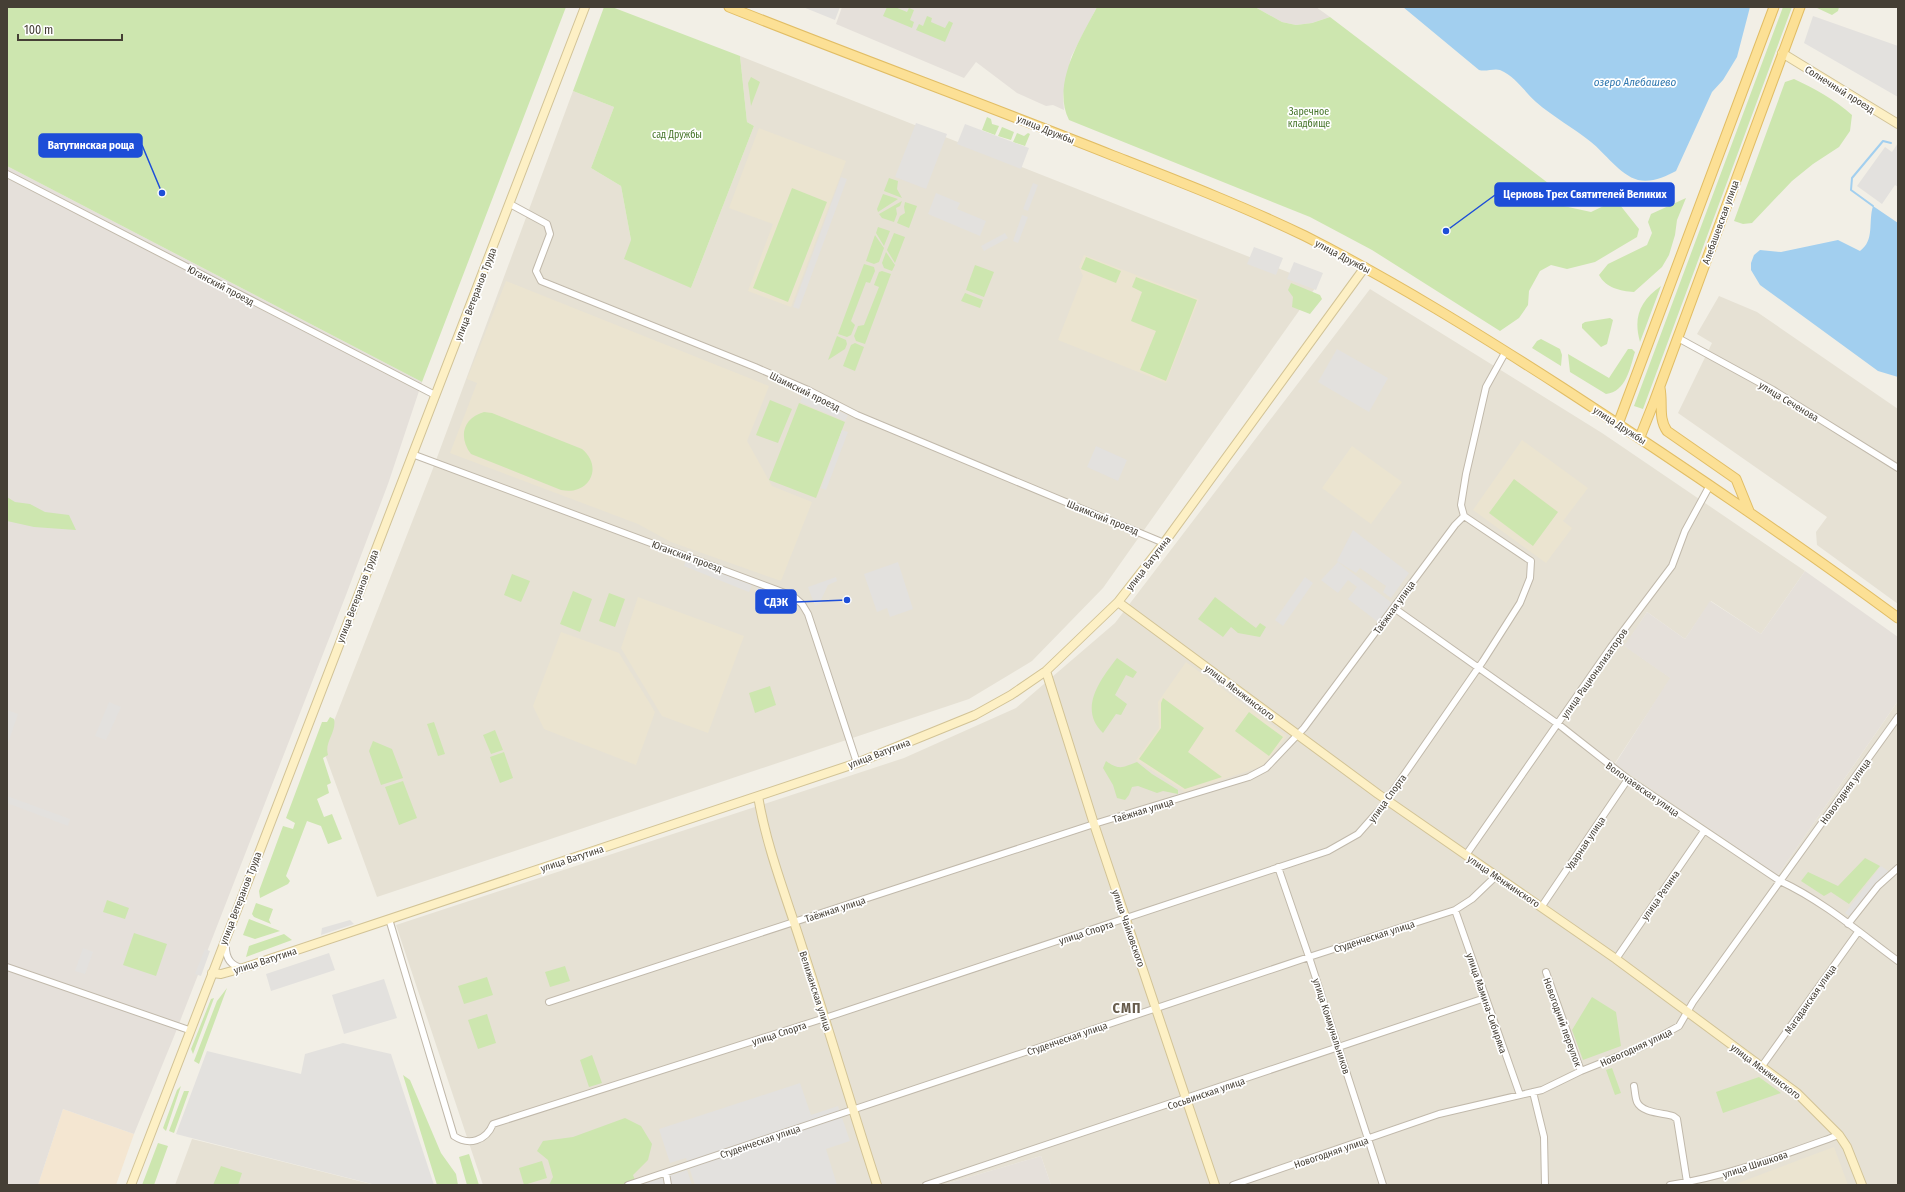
<svg xmlns="http://www.w3.org/2000/svg" width="1905" height="1192" font-family="'Fira Sans Condensed',sans-serif">
<style>
.residential{fill:#e6e1d4}
.commercial{fill:#f4e6d1}
.industrial{fill:#e5e0da}
.education{fill:#ebe4d0}
.green{fill:#cde6af}
.parking{fill:#e3e1de}
.water{fill:#a2cfef}
.lines{fill:none;stroke-linecap:round;stroke-linejoin:round}
.stream{stroke:#a2cfef;stroke-width:2}
.street-casing{stroke:#c1b9ab;stroke-width:8}
.secondary-casing{stroke:#d2c396;stroke-width:10}
.primary-casing{stroke:#e1bd65;stroke-width:11}
.street{stroke:#fff;stroke-width:6}
.secondary{stroke:#fdf0c5;stroke-width:8}
.primary{stroke:#fce095;stroke-width:9}
.labels{text-anchor:middle;stroke-width:3.5;stroke-linejoin:round;paint-order:stroke}
.street-label{font-size:10px;fill:#453f35;stroke:#fff}
.park-label{font-size:10px;fill:#46752a;stroke:#fff}
.water-label{font-size:11px;font-style:italic;fill:#3078af;stroke:#fff}
.district-label{font-size:14px;font-weight:bold;letter-spacing:1px;fill:#685d4d;stroke:#fff}
.leader{fill:none;stroke:#1d4ed8;stroke-width:1.5}
.callout-dot{fill:#1d4ed8;stroke:#fff;stroke-width:1.5}
.callout{fill:#1d4ed8;stroke:#1d4ed8;stroke-width:1.5}
.callout-label{font-size:11px;text-anchor:middle;font-weight:bold;fill:#fff}
</style>
<rect width="100%" height="100%" fill="#f2efe6"/>
<path class="residential" d="M 740,56 L 1318,284 L 1103,588 L 1032,661 L 969,699 L 377,897 L 323,749 L 432,471 L 573,91 L 614,107 L 591,168 L 621,186 L 631,240 L 691,288 L 754,126 L 747,122 Z
M 1370,289 L 1602,433 L 1805,571 L 1761,634 L 1711,601 L 1685,639 L 1647,612 L 1625,646 L 1671,678 L 1615,763 L 1778,875 L 1898,701 L 1898,1185 L 1051,1185 L 1041,1156 L 942,1185 L 483,1185 L 396,925 L 904,758 L 1016,708 L 1115,623 Z
M 1719,296 L 1757,312 L 1898,409 L 1898,604 L 1817,545 L 1816,532 L 1827,517 L 1678,413 L 1712,343 L 1697,334 Z
M 192,1139 L 375,1185 L 175,1185 Z"/>
<path class="commercial" d="M 63,1109 L 134,1134 L 116,1185 L 38,1185 Z"/>
<path class="industrial" d="M 842,7 L 1097,7 L 1071,57 L 1063,96 L 1064,110 L 1053,105 L 1046,106 L 1017,93 L 976,62 L 964,78 L 836,24 Z
M 1255,7 L 1316,7 L 1330,17 L 1312,23 L 1296,25 L 1282,22 Z
M 7,166 L 422,382 L 388,484 L 346,595 L 175,1034 L 134,1134 L 63,1109 L 38,1185 L 7,1185 Z
M 1805,571 L 1898,637 L 1898,701 L 1778,875 L 1615,764 L 1670,678 L 1624,646 L 1647,612 L 1685,639 L 1710,601 L 1761,634 Z
M 1041,1156 L 1051,1185 L 942,1185 Z"/>
<path class="education" d="M 759,128 L 846,161 L 791,307 L 748,291 L 773,224 L 729,208 Z
M 1084,255 L 1199,299 L 1166,383 L 1058,340 L 1083,276 L 1079,267 Z
M 506,281 L 769,386 L 747,441 L 772,486 L 812,502 L 781,581 L 671,542 L 638,524 L 450,453 L 477,383 L 467,379 Z
M 1522,440 L 1588,488 L 1563,521 L 1572,528 L 1546,563 L 1473,510 Z
M 1352,446 L 1402,482 L 1371,524 L 1322,488 Z
M 638,597 L 744,636 L 708,733 L 662,716 L 621,648 Z
M 561,632 L 619,653 L 655,712 L 636,765 L 544,729 L 533,706 Z
M 1186,662 L 1287,736 L 1263,766 L 1185,792 L 1136,760 L 1159,728 L 1158,702 Z
M 1834,1147 L 1848,1185 L 1733,1185 L 1815,1154 Z"/>
<path class="green" d="M 7,7 L 566,7 L 422,382 L 7,166 Z
M 604,7 L 612,7 L 740,56 L 747,122 L 754,126 L 691,288 L 624,259 L 631,240 L 621,186 L 591,168 L 614,107 L 573,91 Z
M 887,7 L 895,7 L 907,12 L 909,8 L 914,10 L 910,20 L 914,22 L 912,28 L 883,16 Z
M 1097,7 L 1255,7 L 1282,22 L 1296,25 L 1312,23 L 1330,17 L 1548,183 L 1559,205 L 1591,212 L 1616,200 L 1639,229 L 1637,237 L 1595,262 L 1567,269 L 1551,265 L 1540,271 L 1529,291 L 1528,305 L 1519,318 L 1500,331 L 1372,250 L 1310,217 L 1069,120 C 1051,84 1081,38 1097,7 Z
M 1783,7 L 1792,7 L 1643,409 L 1634,406 Z
M 1815,7 L 1839,7 L 1838,11 L 1832,15 Z
M 927,16 L 932,18 L 931,22 L 945,28 L 949,21 L 953,23 L 945,42 L 916,30 L 919,24 L 923,26 Z
M 751,77 L 760,82 L 751,106 L 748,83 Z
M 1794,79 C 1815,89 1834,99 1852,115 L 1850,131 L 1839,147 L 1813,164 L 1792,181 L 1752,223 L 1743,224 L 1734,221 L 1785,82 Z
M 987,117 L 991,119 L 992,124 L 999,126 L 995,135 L 982,130 Z
M 1002,127 L 1014,132 L 1011,140 L 998,136 Z
M 1017,133 L 1024,136 L 1028,133 L 1030,134 L 1025,146 L 1013,142 Z
M 889,178 L 898,181 L 897,189 L 902,198 L 884,191 Z
M 792,188 L 827,202 L 788,302 L 753,288 Z
M 883,194 L 898,199 L 878,212 L 877,209 Z
M 1686,198 L 1677,220 L 1675,235 L 1669,255 L 1662,267 L 1634,292 C 1620,291 1606,288 1599,275 L 1608,264 L 1647,245 L 1652,233 L 1648,222 L 1651,214 Z
M 902,201 L 900,206 L 896,208 L 897,214 L 894,222 L 882,218 L 879,214 Z
M 905,202 L 917,206 L 909,228 L 897,223 L 900,216 L 905,213 L 904,207 Z
M 878,227 L 890,231 L 884,246 L 876,233 Z
M 894,233 L 905,237 L 895,263 L 887,250 Z
M 875,235 L 884,248 L 879,262 L 874,264 L 866,261 Z
M 886,252 L 895,265 L 892,271 L 884,268 L 882,263 Z
M 1086,257 L 1121,271 L 1116,283 L 1081,269 Z
M 864,264 L 874,267 L 875,271 L 870,283 L 866,282 L 851,321 L 855,325 L 851,335 L 847,337 L 838,334 Z
M 975,265 L 994,272 L 984,297 L 966,290 Z
M 882,271 L 891,274 L 865,344 L 856,341 L 854,336 L 858,326 L 864,325 L 879,287 L 874,285 L 879,272 Z
M 1136,277 L 1197,300 L 1166,381 L 1140,370 L 1156,331 L 1131,321 L 1142,292 L 1132,287 Z
M 1291,283 L 1320,295 L 1322,299 L 1310,314 L 1292,307 L 1293,297 L 1288,290 Z
M 1661,286 L 1640,342 C 1633,317 1640,301 1661,286 Z
M 965,293 L 983,300 L 980,308 L 961,301 Z
M 1610,318 L 1613,320 L 1607,344 L 1601,347 L 1582,328 L 1582,324 L 1585,322 Z
M 837,336 L 846,340 L 847,344 L 845,349 L 828,360 Z
M 1541,339 L 1560,349 L 1562,355 L 1561,366 L 1532,348 L 1537,341 Z
M 855,343 L 864,347 L 855,371 L 843,366 L 851,345 Z
M 1628,349 L 1632,349 L 1635,352 C 1630,368 1626,392 1606,394 L 1570,372 L 1568,354 L 1609,378 Z
M 770,400 L 792,409 L 778,443 L 756,435 Z
M 799,403 L 845,422 L 816,498 L 769,480 Z
M 484,412 L 492,413 L 582,449 C 604,467 589,496 561,490 L 471,454 C 458,437 463,418 484,412 Z
M 1514,479 L 1558,512 L 1533,546 L 1489,513 Z
M 7,497 L 15,502 L 30,504 L 45,512 L 69,515 L 76,530 L 34,527 L 7,521 Z
M 512,574 L 530,581 L 521,602 L 504,595 Z
M 573,591 L 592,599 L 580,632 L 560,624 Z
M 609,593 L 625,599 L 615,627 L 599,621 Z
M 1215,597 L 1256,628 L 1260,623 L 1266,627 L 1260,637 L 1238,633 L 1231,627 L 1223,637 L 1198,619 Z
M 1117,658 L 1137,672 L 1133,678 L 1126,675 L 1115,695 L 1127,704 L 1121,715 L 1116,714 L 1103,733 C 1078,709 1100,680 1117,658 Z
M 770,686 L 776,705 L 755,713 L 749,693 Z
M 1163,698 L 1204,728 L 1188,752 L 1222,777 L 1185,789 L 1139,759 L 1161,728 L 1161,703 Z
M 1249,712 L 1283,737 L 1269,756 L 1235,731 Z
M 330,717 L 334,719 C 337,732 324,742 328,755 L 323,758 L 331,783 L 327,785 L 329,793 L 317,799 L 324,817 L 332,814 L 342,839 L 328,844 L 321,826 L 307,821 L 286,876 L 290,881 L 288,884 L 260,898 L 259,891 L 283,826 L 293,829 L 295,823 L 286,818 L 322,722 L 327,722 Z
M 434,722 L 445,754 L 438,756 L 427,724 Z
M 495,730 L 503,750 L 491,754 L 483,735 Z
M 373,741 L 392,749 L 403,778 L 381,785 L 369,751 Z
M 504,752 L 513,778 L 500,783 L 490,757 Z
M 1106,761 C 1120,771 1123,767 1137,762 L 1152,774 L 1178,790 L 1178,794 L 1163,791 L 1157,793 L 1138,786 L 1132,787 L 1129,795 L 1125,800 L 1117,798 L 1113,785 L 1103,768 Z
M 403,781 L 417,818 L 399,825 L 385,787 Z
M 1865,858 L 1880,866 L 1849,904 L 1831,892 L 1824,896 L 1801,881 L 1808,872 L 1838,886 Z
M 107,900 L 129,908 L 125,919 L 103,912 Z
M 256,903 L 273,909 L 269,920 L 271,924 L 254,917 L 252,914 Z
M 249,919 L 280,931 L 255,939 L 243,935 Z
M 134,933 L 167,944 L 156,976 L 123,965 Z
M 284,934 L 292,940 L 246,957 L 249,946 Z
M 565,966 L 570,981 L 550,987 L 545,972 Z
M 487,977 L 493,995 L 464,1004 L 458,986 Z
M 227,988 L 199,1064 L 194,1061 L 217,1001 Z
M 1592,997 L 1616,1012 L 1621,1046 L 1583,1060 L 1572,1030 Z
M 214,998 L 193,1054 L 191,1049 L 211,999 Z
M 487,1014 L 496,1043 L 478,1049 L 468,1020 Z
M 592,1055 L 602,1083 L 589,1087 L 580,1060 Z
M 1612,1068 L 1621,1093 L 1615,1095 L 1606,1070 Z
M 403,1075 L 410,1080 L 441,1153 L 456,1174 L 458,1185 L 437,1185 Z
M 1759,1077 L 1781,1093 L 1723,1113 L 1716,1092 Z
M 181,1086 L 166,1131 L 163,1128 L 177,1090 Z
M 184,1091 L 189,1091 L 174,1133 L 169,1131 Z
M 625,1118 L 641,1126 L 652,1144 L 648,1160 L 633,1175 L 637,1185 L 549,1185 L 553,1177 L 548,1160 L 537,1151 L 543,1141 L 573,1137 Z
M 158,1143 L 168,1146 L 154,1185 L 142,1185 Z
M 469,1154 L 479,1185 L 467,1185 L 459,1157 Z
M 542,1161 L 547,1178 L 524,1185 L 519,1168 Z
M 221,1166 L 242,1173 L 238,1185 L 213,1185 Z"/>
<path class="parking" d="M 803,7 L 840,7 L 835,20 Z
M 1813,16 L 1898,46 L 1898,97 L 1804,43 Z
M 916,123 L 947,134 L 926,189 L 895,177 Z
M 965,124 L 1029,148 L 1021,169 L 957,144 Z
M 1898,143 L 1898,187 L 1895,185 L 1882,204 L 1857,186 L 1885,147 L 1892,152 Z
M 841,177 L 847,179 L 799,309 L 793,307 Z
M 1033,183 L 1038,185 L 1028,211 L 1023,209 Z
M 936,193 L 960,203 L 957,209 L 986,221 L 980,236 L 928,214 Z
M 1022,215 L 1028,217 L 1018,243 L 1013,241 Z
M 1005,233 L 1008,238 L 984,251 L 981,246 Z
M 1254,247 L 1283,258 L 1276,275 L 1247,264 Z
M 1294,262 L 1323,273 L 1316,290 L 1287,279 Z
M 1337,349 L 1388,378 L 1369,412 L 1318,382 Z
M 803,396 L 848,415 L 845,421 L 800,402 Z
M 842,430 L 848,432 L 826,490 L 821,488 Z
M 1096,446 L 1127,460 L 1118,481 L 1087,467 Z
M 1353,530 L 1409,573 L 1391,598 L 1383,592 L 1386,586 L 1360,568 L 1356,573 L 1337,561 Z
M 686,560 L 752,585 L 749,592 L 684,566 Z
M 898,562 L 913,609 L 890,617 L 887,608 L 877,612 L 864,574 Z
M 1338,562 L 1392,603 L 1378,622 L 1348,599 L 1357,587 L 1348,580 L 1338,593 L 1321,580 Z
M 836,577 L 837,581 L 828,585 L 821,600 L 822,603 L 815,606 L 808,587 Z
M 1305,577 L 1313,583 L 1283,626 L 1275,620 Z
M 757,587 L 776,594 L 773,600 L 755,594 Z
M 109,702 L 121,707 L 106,740 L 95,736 Z
M 7,710 L 18,714 L 7,746 Z
M 7,796 L 70,819 L 68,826 L 7,803 Z
M 1881,866 L 1891,873 L 1855,920 L 1845,913 Z
M 350,920 L 354,924 L 321,935 L 322,928 Z
M 83,948 L 93,952 L 85,974 L 75,971 Z
M 205,949 L 210,951 L 201,976 L 195,974 Z
M 329,953 L 335,970 L 271,991 L 266,974 Z
M 384,979 L 397,1018 L 344,1034 L 332,995 Z
M 343,1043 L 391,1054 L 434,1185 L 376,1185 L 176,1134 L 207,1051 L 301,1074 L 305,1054 Z
M 800,1083 L 811,1115 L 838,1106 L 850,1141 L 826,1149 L 837,1185 L 695,1185 L 686,1158 L 670,1163 L 659,1129 Z
M 687,1170 L 692,1185 L 643,1185 L 643,1184 Z"/>
<path class="water" d="M 1403,7 L 1750,7 L 1737,57 L 1723,80 L 1712,92 L 1676,171 C 1665,177 1651,183 1638,180 C 1620,175 1605,153 1591,142 C 1574,128 1553,117 1536,102 C 1524,91 1516,77 1500,70 C 1494,68 1486,72 1479,70 Z
M 1873,206 L 1898,223 L 1898,377 L 1878,371 L 1760,285 L 1751,270 L 1751,263 L 1754,255 L 1760,250 L 1781,252 L 1838,240 L 1860,251 C 1875,240 1868,222 1873,206 Z"/>
<g class="lines">
<path class="stream" d="M 1873,206 L 1851,190 L 1852,178 L 1883,141 L 1891,143"/>
<g class="street-casing">
<path id="street" d="M 7,174 L 435,395
M 510,204 L 547,224 L 550,234 L 536,271 L 541,281 L 755,367 L 808,390 L 857,415 L 1164,543
M 1678,338 L 1773,390 L 1898,468
M 412,454 L 793,596 L 802,604 L 808,614 L 857,763
M 1394,608 L 1558,724 L 1628,779 L 1780,881 C 1823,901 1860,933 1898,961
M 1466,855 L 1611,647 L 1672,566 L 1685,531 L 1710,485
M 1278,867 L 1309,957 L 1383,1185
M 1542,906 L 1628,779
M 1455,910 L 1520,1095
M 389,919 L 454,1136 C 469,1146 486,1141 493,1124 L 825,1018 L 1328,851 L 1358,834 L 1381,808 L 1483,661 L 1520,603 L 1530,578 L 1531,561 L 1464,516
M 1848,924 L 1878,886 L 1898,868
M 226,943 C 225,956 229,966 243,968
M 1616,959 L 1704,831
M 7,967 L 189,1030
M 1546,972 L 1581,1071
M 549,1002 L 1094,824 L 1249,777 L 1266,768 L 1304,728 L 1455,525 L 1464,516 L 1461,505 L 1466,474 L 1486,387 L 1506,351
M 1762,1066 L 1858,932
M 1634,1086 C 1635,1091 1635,1097 1637,1102 C 1642,1113 1663,1113 1673,1116 L 1677,1119 L 1687,1182
M 1533,1092 L 1544,1137 L 1545,1185
M 666,1173 L 668,1185
M 628,1185 L 1309,957 L 1455,910 L 1472,899 L 1496,876
M 926,1185 L 1485,998
M 1233,1185 L 1439,1114 L 1542,1090 L 1581,1071 L 1641,1047 L 1679,1026 L 1693,1002 L 1898,717
M 1670,1185 C 1728,1176 1783,1155 1839,1135"/>
</g>
<g class="secondary-casing">
<path id="secondary" d="M 1782,53 L 1898,124
M 1118,602 L 1378,794 L 1616,959 L 1797,1093 L 1839,1135 L 1847,1147 L 1862,1185
M 1046,671 L 1094,824 L 1215,1185
M 758,796 C 767,850 788,901 804,953 C 829,1030 852,1108 877,1185
M 212,973 L 221,974 L 243,968 L 857,763 L 975,715 L 1011,695 L 1046,671 L 1118,602 L 1164,543 L 1365,267
M 131,1185 L 585,7"/>
</g>
<g class="primary-casing">
<path id="primary" d="M 729,7 C 857,58 986,105 1114,156 C 1178,181 1243,206 1305,236 C 1394,281 1479,334 1563,388 C 1677,462 1789,538 1898,618
M 1660,388 C 1663,403 1658,418 1667,431 L 1736,479 L 1749,511
M 1618,424 L 1774,7
M 1640,437 L 1654,402 L 1800,7"/>
</g>
<use href="#street" class="street"/>
<use href="#secondary" class="secondary"/>
<use href="#primary" class="primary"/>
</g>
<g class="labels">
<g class="street-label">
<text transform="translate(1840 89) rotate(32)" y="4">Солнечный проезд</text>
<text transform="translate(1046 129) rotate(22)" y="4">улица Дружбы</text>
<text transform="translate(1720 222) rotate(-70)" y="4">Алебашевская улица</text>
<text transform="translate(1343 256) rotate(28)" y="4">улица Дружбы</text>
<text transform="translate(221 285) rotate(28)" y="4">Юганский проезд</text>
<text transform="translate(475 294) rotate(-69)" y="4">улица Ветеранов Труда</text>
<text transform="translate(805 391) rotate(26)" y="4">Шаимский проезд</text>
<text transform="translate(1789 401) rotate(31)" y="4">улица Сеченова</text>
<text transform="translate(1620 425) rotate(33)" y="4">улица Дружбы</text>
<text transform="translate(1103 517) rotate(22)" y="4">Шаимский проезд</text>
<text transform="translate(687 556) rotate(20)" y="4">Юганский проезд</text>
<text transform="translate(1148 563) rotate(-52)" y="4">улица Ватутина</text>
<text transform="translate(357 596) rotate(-69)" y="4">улица Ветеранов Труда</text>
<text transform="translate(1394 607) rotate(-54)" y="4">Таёжная улица</text>
<text transform="translate(1594 673) rotate(-55)" y="4">улица Рационализаторов</text>
<text transform="translate(1240 692) rotate(37)" y="4">улица Менжинского</text>
<text transform="translate(879 753) rotate(-21)" y="4">улица Ватутина</text>
<text transform="translate(1643 789) rotate(35)" y="4">Волочаевская улица</text>
<text transform="translate(1845 791) rotate(-54)" y="4">Новогодняя улица</text>
<text transform="translate(1387 798) rotate(-54)" y="4">улица Спорта</text>
<text transform="translate(1143 810) rotate(-17)" y="4">Таёжная улица</text>
<text transform="translate(1585 843) rotate(-56)" y="4">Ударная улица</text>
<text transform="translate(572 858) rotate(-18)" y="4">улица Ватутина</text>
<text transform="translate(1504 881) rotate(34)" y="4">улица Менжинского</text>
<text transform="translate(1660 895) rotate(-55)" y="4">улица Репина</text>
<text transform="translate(240 898) rotate(-69)" y="4">улица Ветеранов Труда</text>
<text transform="translate(835 909) rotate(-18)" y="4">Таёжная улица</text>
<text transform="translate(1129 928) rotate(71)" y="4">улица Чайковского</text>
<text transform="translate(1086 932) rotate(-18)" y="4">улица Спорта</text>
<text transform="translate(1374 936) rotate(-18)" y="4">Студенческая улица</text>
<text transform="translate(265 960) rotate(-18)" y="4">улица Ватутина</text>
<text transform="translate(816 991) rotate(72)" y="4">Велижанская улица</text>
<text transform="translate(1810 999) rotate(-55)" y="4">Магаданская улица</text>
<text transform="translate(1487 1003) rotate(71)" y="4">улица Мамина-Сибиряка</text>
<text transform="translate(1563 1022) rotate(70)" y="4">Новогодний переулок</text>
<text transform="translate(1332 1026) rotate(72)" y="4">улица Коммунальников</text>
<text transform="translate(779 1033) rotate(-18)" y="4">улица Спорта</text>
<text transform="translate(1067 1038) rotate(-19)" y="4">Студенческая улица</text>
<text transform="translate(1636 1047) rotate(-25)" y="4">Новогодняя улица</text>
<text transform="translate(1766 1071) rotate(37)" y="4">улица Менжинского</text>
<text transform="translate(1206 1093) rotate(-19)" y="4">Сосьвинская улица</text>
<text transform="translate(760 1141) rotate(-19)" y="4">Студенческая улица</text>
<text transform="translate(1331 1152) rotate(-19)" y="4">Новогодняя улица</text>
<text transform="translate(1755 1164) rotate(-18)" y="4">улица Шишкова</text>
</g>
<g class="park-label">
<text x="1309" y="115">Заречное<tspan x="1309" dy="12">кладбище</tspan></text>
<text x="677" y="138">сад Дружбы</text>
</g>
<g class="water-label">
<text x="1635" y="86">озеро Алебашево</text>
</g>
<g class="district-label">
<text x="1127" y="1013">СМП</text>
</g>
</g>
<path class="leader" d="M162 193L142 145M1446 231L1495 195M847 600L796 602"/>
<g class="callout-dot">
<circle cx="162" cy="193" r="4"/>
<circle cx="1446" cy="231" r="4"/>
<circle cx="847" cy="600" r="4"/>
</g>
<g class="callout">
<rect x="39" y="134" width="103" height="23" rx="4"/>
<rect x="1495" y="183" width="179" height="23" rx="4"/>
<rect x="756" y="590" width="40" height="23" rx="4"/>
</g>
<g class="callout-label">
<text x="91" y="149">Ватутинская роща</text>
<text x="1585" y="198">Церковь Трех Святителей Великих</text>
<text x="776" y="606">СДЭК</text>
</g>
<rect width="1905" height="1192" fill="none" stroke="#453f35" stroke-width="16"/>
<path d="M18 34v6h104v-6" fill="none" stroke="#453f35" stroke-width="2"/>
<text x="24" y="34" font-size="12" fill="#453f35" stroke="#ffffff" stroke-width="3" paint-order="stroke">100 m</text>
</svg>
